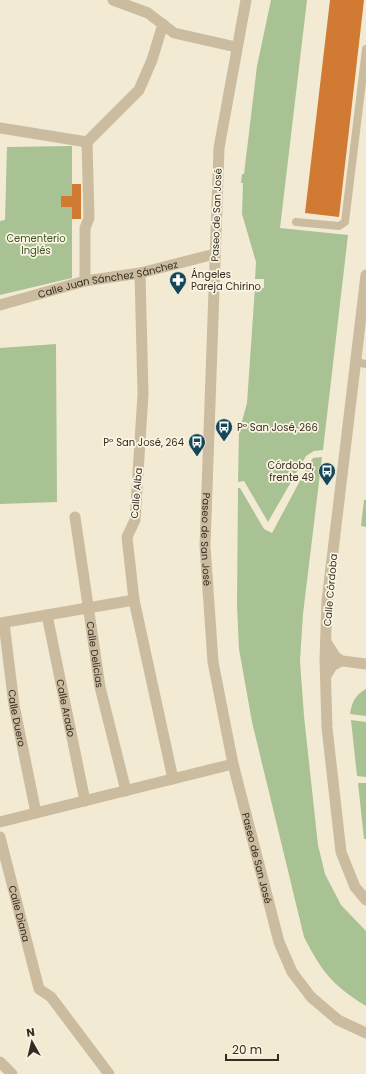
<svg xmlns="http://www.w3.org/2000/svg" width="366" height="1074" font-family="Poppins,sans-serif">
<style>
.green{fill:#a9c294}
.building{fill:#d17a34}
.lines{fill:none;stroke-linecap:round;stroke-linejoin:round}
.service{stroke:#cbbca0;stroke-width:8}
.minor{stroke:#cbbca0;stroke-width:11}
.tertiary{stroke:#cbbca0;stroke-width:11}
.labels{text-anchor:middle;stroke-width:3.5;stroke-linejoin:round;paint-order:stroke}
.street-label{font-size:10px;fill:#342c24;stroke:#faf4e1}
.park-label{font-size:10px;fill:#3a5426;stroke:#faf4e1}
.poi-label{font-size:10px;fill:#342c24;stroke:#faf4e1;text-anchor:start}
</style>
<rect width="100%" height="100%" fill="#f3ead4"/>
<path class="green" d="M 271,0 L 307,0 L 280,228 L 348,235 L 323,450 L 314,451 L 306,456 L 268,522 L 244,481 L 238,482 L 239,432 L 247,403 L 255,287 L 264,288 L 264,279 L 255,279 L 256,262 L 242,214 L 243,183 L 241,183 L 242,174 L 244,174 L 257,66 Z
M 72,146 L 72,278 L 0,295 L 0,221 L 5,220 L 7,147 Z
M 56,344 L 57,502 L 0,504 L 0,348 Z
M 322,457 L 303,614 L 300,661 L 304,716 L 318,845 L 325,874 L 341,905 L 366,931 L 366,1006 C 332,985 322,972 304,937 L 252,722 L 239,649 L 237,606 L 238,488 L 240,488 L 264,529 L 272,533 L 309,464 L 313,458 Z
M 364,500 L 366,500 L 366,527 L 361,526 Z
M 366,689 L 366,716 L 350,714 C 352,702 355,695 366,689 Z
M 351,720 L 366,722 L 366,777 L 357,776 Z
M 358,783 L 366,783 L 366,839 L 364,839 Z"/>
<path class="building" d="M 330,0 L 364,0 L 339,217 L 305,213 Z
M 72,184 L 81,184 L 81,219 L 72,219 L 72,207 L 61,207 L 61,196 L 72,196 Z"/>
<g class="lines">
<path class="service" d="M 296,222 L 339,226 L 345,222 L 366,49
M 356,362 L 366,364"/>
<g class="minor">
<path d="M 113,0 L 148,13 L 174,33 L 236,47"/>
<path d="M 0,128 L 87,142"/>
<path d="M 140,273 L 143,394 L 135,520 L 127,537 L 134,600 L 173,779"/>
<path d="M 366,275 L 327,601 L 325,659 L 327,728 L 341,852 L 355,887 L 366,900"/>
<path d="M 85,281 L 85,228 L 89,218 L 87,142 L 139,90 L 152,60 L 163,24"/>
<path id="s1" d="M 0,305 L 85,281 L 140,273 L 215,254"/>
<path id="s2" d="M 75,517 L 100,687 L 126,791"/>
<path id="s3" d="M 47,615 L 85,801"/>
<path d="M 0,623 L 134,600"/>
<path id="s4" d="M 4,623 L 14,705 L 36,813"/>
<path d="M 335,660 L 366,664"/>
<path d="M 326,676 L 332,666 L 341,661 L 335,656 L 326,642"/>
<path d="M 0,822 L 233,764"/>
<path id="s5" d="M 0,837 L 39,989 L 51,997 L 109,1074"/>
<path d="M 0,1062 L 12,1074"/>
</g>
<path class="tertiary" id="s6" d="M 246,0 L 219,148 L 205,546 L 213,662 L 233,764 L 279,942 L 292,972 L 311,997 L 338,1020 L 366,1033"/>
</g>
<defs>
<g id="pharmacy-pin" transform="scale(0.9)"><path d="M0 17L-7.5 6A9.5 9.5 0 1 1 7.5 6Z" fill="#164758" stroke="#faf4e1"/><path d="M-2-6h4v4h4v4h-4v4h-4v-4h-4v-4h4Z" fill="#fff"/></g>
<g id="bus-pin" transform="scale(0.9)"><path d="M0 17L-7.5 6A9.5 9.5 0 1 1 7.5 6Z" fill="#164758" stroke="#faf4e1"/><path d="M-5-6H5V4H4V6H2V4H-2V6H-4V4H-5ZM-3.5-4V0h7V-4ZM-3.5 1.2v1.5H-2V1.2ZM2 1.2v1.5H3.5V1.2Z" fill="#fff"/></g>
</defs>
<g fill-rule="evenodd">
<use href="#pharmacy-pin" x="178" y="280"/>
<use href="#bus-pin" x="224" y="427"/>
<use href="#bus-pin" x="197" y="442"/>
<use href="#bus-pin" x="327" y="471"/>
</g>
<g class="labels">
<g class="street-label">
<text transform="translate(216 215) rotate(-88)" y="4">Paseo de San José</text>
<text dy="4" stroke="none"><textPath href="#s1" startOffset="111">Calle Juan Sánchez Sánchez</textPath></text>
<text transform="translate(136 493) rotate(-85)" y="4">Calle Alba</text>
<text dy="4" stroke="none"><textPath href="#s6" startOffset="542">Paseo de San José</textPath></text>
<text transform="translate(330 590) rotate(-85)" y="4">Calle Córdoba</text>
<text dy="4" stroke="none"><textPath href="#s2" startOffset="139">Calle Delicias</textPath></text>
<text dy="4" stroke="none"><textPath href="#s3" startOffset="95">Calle Arado</textPath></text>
<text dy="4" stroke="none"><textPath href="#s4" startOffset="96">Calle Duero</textPath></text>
<text dy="4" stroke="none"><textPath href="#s6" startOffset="866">Paseo de San José</textPath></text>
<text dy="4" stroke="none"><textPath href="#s5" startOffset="79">Calle Diana</textPath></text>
</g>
<g class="park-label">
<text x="36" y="242">Cementerio<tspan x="36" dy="12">Inglés</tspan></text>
</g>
<g class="poi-label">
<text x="191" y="278">Ángeles<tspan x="191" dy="12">Pareja Chirino</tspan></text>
<text x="237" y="431">Pº San José, 266</text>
<text x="184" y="446" text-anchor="end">Pº San José, 264</text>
<text x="314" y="469" text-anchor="end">Córdoba,<tspan x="314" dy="12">frente 49</tspan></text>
</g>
</g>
<g transform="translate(32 1042) rotate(352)" stroke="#faf4e1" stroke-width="3" paint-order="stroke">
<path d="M0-3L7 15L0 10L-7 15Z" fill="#342c24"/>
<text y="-6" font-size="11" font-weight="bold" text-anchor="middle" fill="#342c24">N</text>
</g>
<path d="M226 1054v6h52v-6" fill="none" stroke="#342c24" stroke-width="2"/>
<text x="232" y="1054" font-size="12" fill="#342c24" stroke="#faf4e1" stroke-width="3" paint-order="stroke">20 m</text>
</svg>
